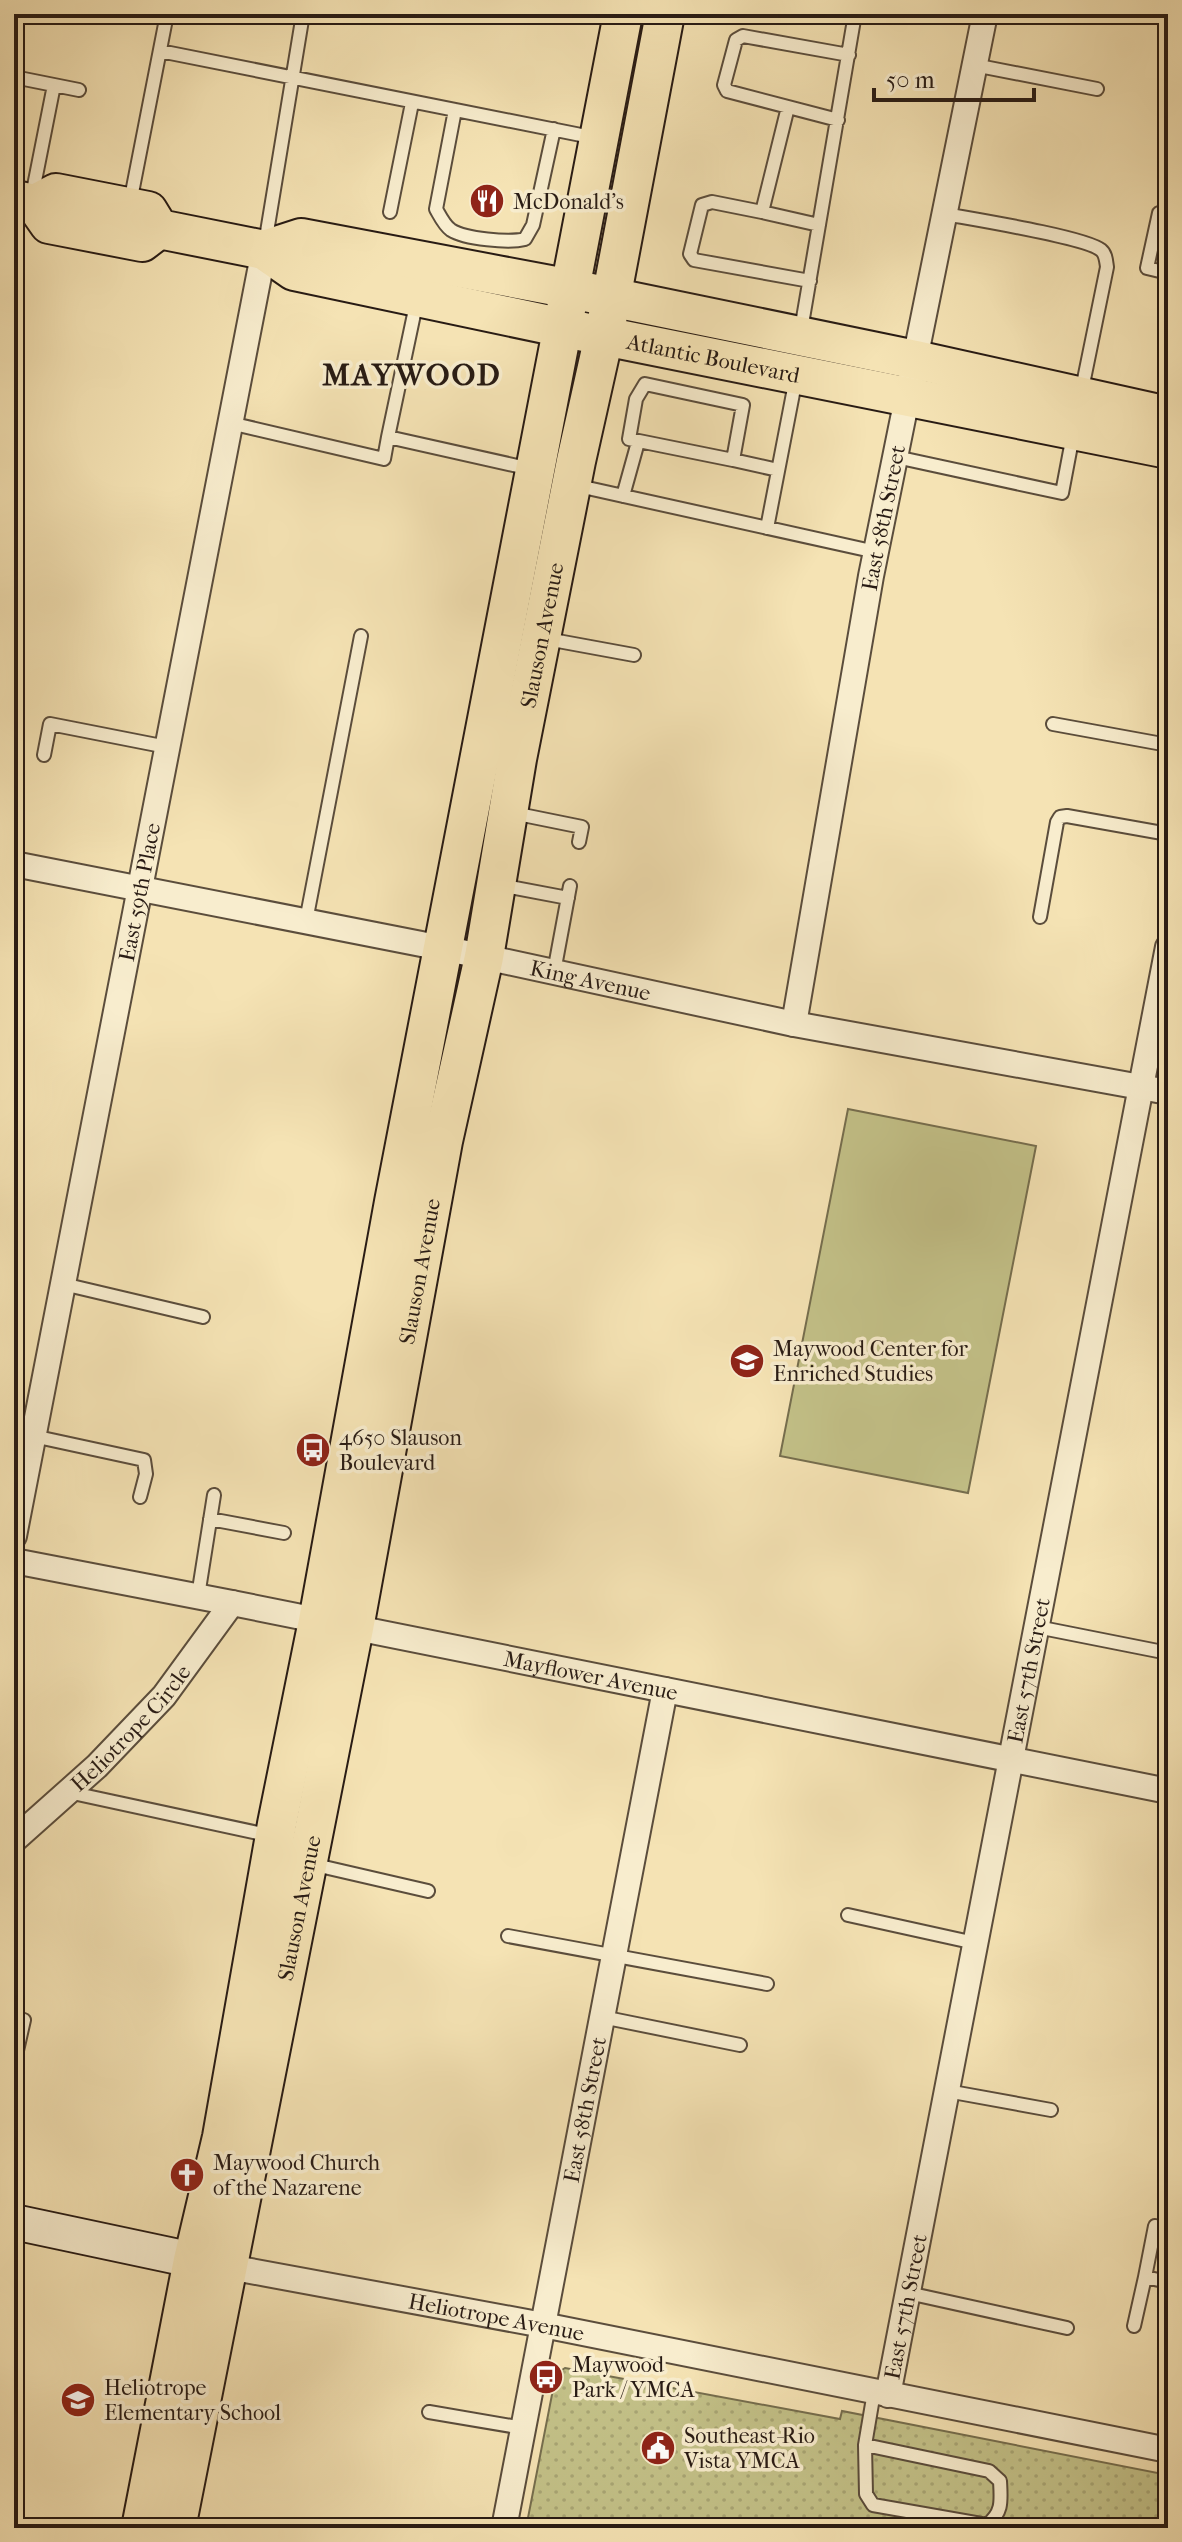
<svg xmlns="http://www.w3.org/2000/svg" width="1182" height="2542" font-family="'IM FELL French Canon',serif">
<style>
.park{fill:url(#park-dots);stroke:#766e4e;stroke-width:2}
.pitch{fill:#c3c188;stroke:#766e4e;stroke-width:2}
.lines{fill:none;stroke-linecap:round;stroke-linejoin:round}
.lane-casing{stroke:#5b4d3c;stroke-width:16}
.street-casing{stroke:#5b4d3c;stroke-width:28}
.secondary-casing{stroke:#281b14;stroke-width:38}
.primary-casing{stroke:#281b14;stroke-width:42}
.lane{stroke:#f8edce;stroke-width:12}
.street{stroke:#f8edce;stroke-width:24}
.secondary{stroke:#f8edce;stroke-width:34}
.primary{stroke:#f5e3b4;stroke-width:38}
.labels{text-anchor:middle;stroke-width:7;stroke-linejoin:round;paint-order:stroke}
.poi-label{font-size:22px;fill:#281b14;stroke:#f8edce;text-anchor:start}
.street-label{font-size:22px;fill:#281b14;stroke:#f8edce}
.district-label{font-size:30px;font-weight:bold;letter-spacing:2px;fill:#281b14;stroke:#f8edce}
</style>
<defs>
<pattern id="park-dots" width="8" height="8" patternUnits="userSpaceOnUse" patternTransform="scale(2)"><rect width="8" height="8" fill="#c3c188"/><path d="M2 2h.1M6 6h.1" fill="none" stroke="#a8a574" stroke-width="1.8" stroke-linecap="round"/></pattern>
</defs>
<rect width="100%" height="100%" fill="#f5e3b4"/>
<filter id="stains"><feTurbulence type="fractalNoise" baseFrequency=".0025" numOctaves="4"/><feColorMatrix values="0 0 0 0 .2 0 0 0 0 .09 0 0 0 0 .02 0 0 0 .5 -.17"/></filter>
<radialGradient id="worn" r=".72"><stop offset=".6" stop-color="#630" stop-opacity="0"/><stop offset="1" stop-color="#630" stop-opacity=".3"/></radialGradient>
<path class="park" d="M 565,2368 L 840,2419 L 842,2411 L 1168,2475 L 1168,2528 L 526,2528 L 556,2374 Z"/>
<path class="pitch" d="M 848,1109 L 1036,1146 L 968,1493 L 780,1456 Z"/>
<g class="lines">
<g class="lane-casing">
<path id="lane" d="M 160,51 L 596,138
M 974,65 L 1097,89
M 14,77 L 54,85 L 32,196
M 54,85 L 79,90
M 788,107 L 762,212 L 712,202 L 702,205 L 690,254 L 694,260 L 810,281
M 455,110 L 436,209 C 440,216 444,225 451,230 C 465,239 509,243 525,239 L 533,225 L 554,129
M 838,120 L 727,91 L 724,85 L 736,40 L 743,36 L 849,55
M 130,203 L 167,14
M 390,212 L 412,103
M 762,212 L 819,225
M 945,214 C 972,219 1085,237 1101,250 C 1106,254 1106,261 1107,267 L 1081,394
M 1168,214 L 1159,213 L 1147,268 L 1168,273
M 265,244 L 303,14
M 801,330 L 855,14
M 645,384 L 743,405 L 733,460 L 629,439 L 636,399 Z
M 230,423 L 384,459 L 388,437 L 531,469
M 388,437 L 417,300
M 896,457 L 1062,493 L 1073,435
M 733,460 L 778,470
M 574,485 L 876,552
M 623,496 L 638,442
M 767,528 L 796,378
M 547,639 L 634,655
M 1053,724 L 1168,745
M 44,755 L 50,724 L 167,747
M 513,813 L 582,827 L 579,842
M 500,885 L 568,898
M 1040,917 L 1057,822 L 1060,817 L 1067,816 L 1168,834
M 306,921 L 361,636
M 554,972 L 570,886
M 63,1284 L 203,1317
M 33,1436 L 144,1460 L 146,1474 L 140,1497
M 210,1519 L 284,1533
M 198,1596 L 214,1495
M 1037,1627 L 1168,1653
M 68,1792 L 272,1836
M 311,1864 L 428,1891
M 848,1915 L 975,1943
M 508,1936 L 767,1984
M 602,2017 L 740,2045
M 14,2018 L 24,2020 L 16,2055
M 947,2091 L 1051,2110
M 1145,2277 L 1155,2226
M 908,2293 L 1067,2328
M 1134,2326 L 1145,2277 L 1168,2282
M 429,2412 L 523,2428
M 865,2445 L 989,2471 L 1000,2481 C 1001,2501 1003,2512 987,2525 L 873,2505 L 866,2494 L 865,2445 L 874,2392"/>
</g>
<g class="street-casing">
<g id="street">
<path id="s1" d="M 14,864 L 457,951 L 794,1024 L 1168,1092"/>
<path id="s2" d="M 794,1024 L 871,576 L 985,14"/>
<path id="s3" d="M 14,1536 L 264,250"/>
<path id="s4" d="M 14,1561 L 232,1603 L 1168,1791"/>
<path id="s5" d="M 14,1840 L 97,1766 L 164,1696 L 232,1603"/>
<path id="s6" d="M 229,2267 L 543,2325 L 1168,2450"/>
<path id="s7" d="M 888,2395 L 1168,947"/>
<path id="s8" d="M 504,2528 L 665,1690"/>
</g>
</g>
<g class="secondary-casing">
<path id="secondary" d="M 14,2222 L 221,2266"/>
</g>
<g class="primary-casing">
<g id="primary">
<path id="s9" d="M 14,200 L 35,204 L 56,193 L 148,211 L 159,229 L 264,250 L 294,271 L 564,328 L 1168,449"/>
<path d="M 35,204 L 49,224 L 142,242 L 159,229"/>
<path d="M 264,250 L 301,238 L 571,289 L 916,360 L 1168,416"/>
<path d="M 141,2528 L 193,2260 L 222,2137 L 277,1824 L 318,1621 L 394,1202 L 623,14"/>
<path id="s10" d="M 176,2528 L 354,1628 L 443,1141 L 484,957 L 517,759 L 576,461 L 604,336 L 665,14"/>
</g>
</g>
<use href="#lane" class="lane"/>
<use href="#street" class="street"/>
<use href="#secondary" class="secondary"/>
<use href="#primary" class="primary"/>
</g>
<defs>
<g id="restaurant-disc" transform="scale(1.8)"><circle r="9.5" fill="#8f2418" stroke="#f8edce"/><path d="M-5-6h1v4h1v-4h1v4h1v-4h1v5L-1.5 .5V6h-2V.5L-5-1ZM5-6V6H3V1.5H1.5Q1.5-4 5-6Z" fill="#fff"/></g>
<g id="school-disc" transform="scale(1.8)"><circle r="9.5" fill="#8f2418" stroke="#f8edce"/><path d="M0-5L7-2L0 1L-7-2ZM-4 1L0 2.5L4 1V4Q0 6-4 4Z" fill="#fff"/></g>
<g id="bus-disc" transform="scale(1.8)"><circle r="9.5" fill="#8f2418" stroke="#f8edce"/><path d="M-5-6H5V4H4V6H2V4H-2V6H-4V4H-5ZM-3.5-4V0h7V-4ZM-3.5 1.2v1.5H-2V1.2ZM2 1.2v1.5H3.5V1.2Z" fill="#fff"/></g>
<g id="church-disc" transform="scale(1.8)"><circle r="9.5" fill="#8f2418" stroke="#f8edce"/><path d="M-1.2-6h2.4v3.5h3.3v2.4h-3.3V6h-2.4V-.1h-3.3v-2.4h3.3Z" fill="#fff"/></g>
<g id="civic-disc" transform="scale(1.8)"><circle r="9.5" fill="#8f2418" stroke="#f8edce"/><path d="M-.6-6.5H3V-4.5H.6V-3L4-1V1h2V6H-6V1h2V-1L-.6-3ZM-1.2 2.5V6h2.4V2.5Z" fill="#fff"/></g>
</defs>
<g fill-rule="evenodd">
<use href="#restaurant-disc" x="487" y="201"/>
<use href="#school-disc" x="747" y="1361"/>
<use href="#bus-disc" x="313" y="1450"/>
<use href="#church-disc" x="187" y="2175"/>
<use href="#bus-disc" x="546" y="2377"/>
<use href="#school-disc" x="78" y="2400"/>
<use href="#civic-disc" x="658" y="2448"/>
</g>
<g class="labels">
<g class="poi-label">
<text x="513" y="209">McDonald's</text>
<text x="773" y="1356">Maywood Center for<tspan x="773" dy="25">Enriched Studies</tspan></text>
<text x="339" y="1445">4650 Slauson<tspan x="339" dy="25">Boulevard</tspan></text>
<text x="213" y="2170">Maywood Church<tspan x="213" dy="25">of the Nazarene</tspan></text>
<text x="572" y="2372">Maywood<tspan x="572" dy="25">Park / YMCA</tspan></text>
<text x="104" y="2395">Heliotrope<tspan x="104" dy="25">Elementary School</tspan></text>
<text x="684" y="2443">Southeast-Rio<tspan x="684" dy="25">Vista YMCA</tspan></text>
</g>
<g class="street-label">
<text dy="8" stroke="none"><textPath href="#s9" startOffset="732">Atlantic Boulevard</textPath></text>
<text dy="8" stroke="none"><textPath href="#s2" startOffset="514">East 58th Street</textPath></text>
<text dy="8" stroke="none"><textPath href="#s10" startOffset="1928">Slauson Avenue</textPath></text>
<text dy="8" stroke="none"><textPath href="#s3" startOffset="656">East 59th Place</textPath></text>
<text dy="8" stroke="none"><textPath href="#s1" startOffset="588">King Avenue</textPath></text>
<text dy="8" stroke="none"><textPath href="#s10" startOffset="1280">Slauson Avenue</textPath></text>
<text dy="8" stroke="none"><textPath href="#s7" startOffset="738">East 57th Street</textPath></text>
<text dy="8" stroke="none"><textPath href="#s4" startOffset="588">Mayflower Avenue</textPath></text>
<text dy="8" stroke="none"><textPath href="#s5" startOffset="162">Heliotrope Circle</textPath></text>
<text dy="8" stroke="none"><textPath href="#s10" startOffset="632">Slauson Avenue</textPath></text>
<text dy="8" stroke="none"><textPath href="#s8" startOffset="426">East 58th Street</textPath></text>
<text dy="8" stroke="none"><textPath href="#s7" startOffset="90">East 57th Street</textPath></text>
<text dy="8" stroke="none"><textPath href="#s6" startOffset="272">Heliotrope Avenue</textPath></text>
</g>
<g class="district-label">
<text x="412" y="385">MAYWOOD</text>
</g>
</g>
<rect width="1182" height="2542" fill="none" stroke="#f5e3b4" stroke-width="48"/>
<rect x="16" y="16" width="1150" height="2510" fill="none" stroke="#281b14" stroke-width="4"/>
<rect x="24" y="24" width="1134" height="2494" fill="none" stroke="#281b14" stroke-width="2"/>
<path d="M874 88v12h160v-12" fill="none" stroke="#281b14" stroke-width="4"/>
<text x="886" y="88" font-size="24" fill="#281b14" stroke="#f8edce" stroke-width="6" paint-order="stroke">50 m</text>
<rect width="100%" height="100%" filter="url(#stains)"/>
<rect width="100%" height="100%" fill="url(#worn)"/>
</svg>
